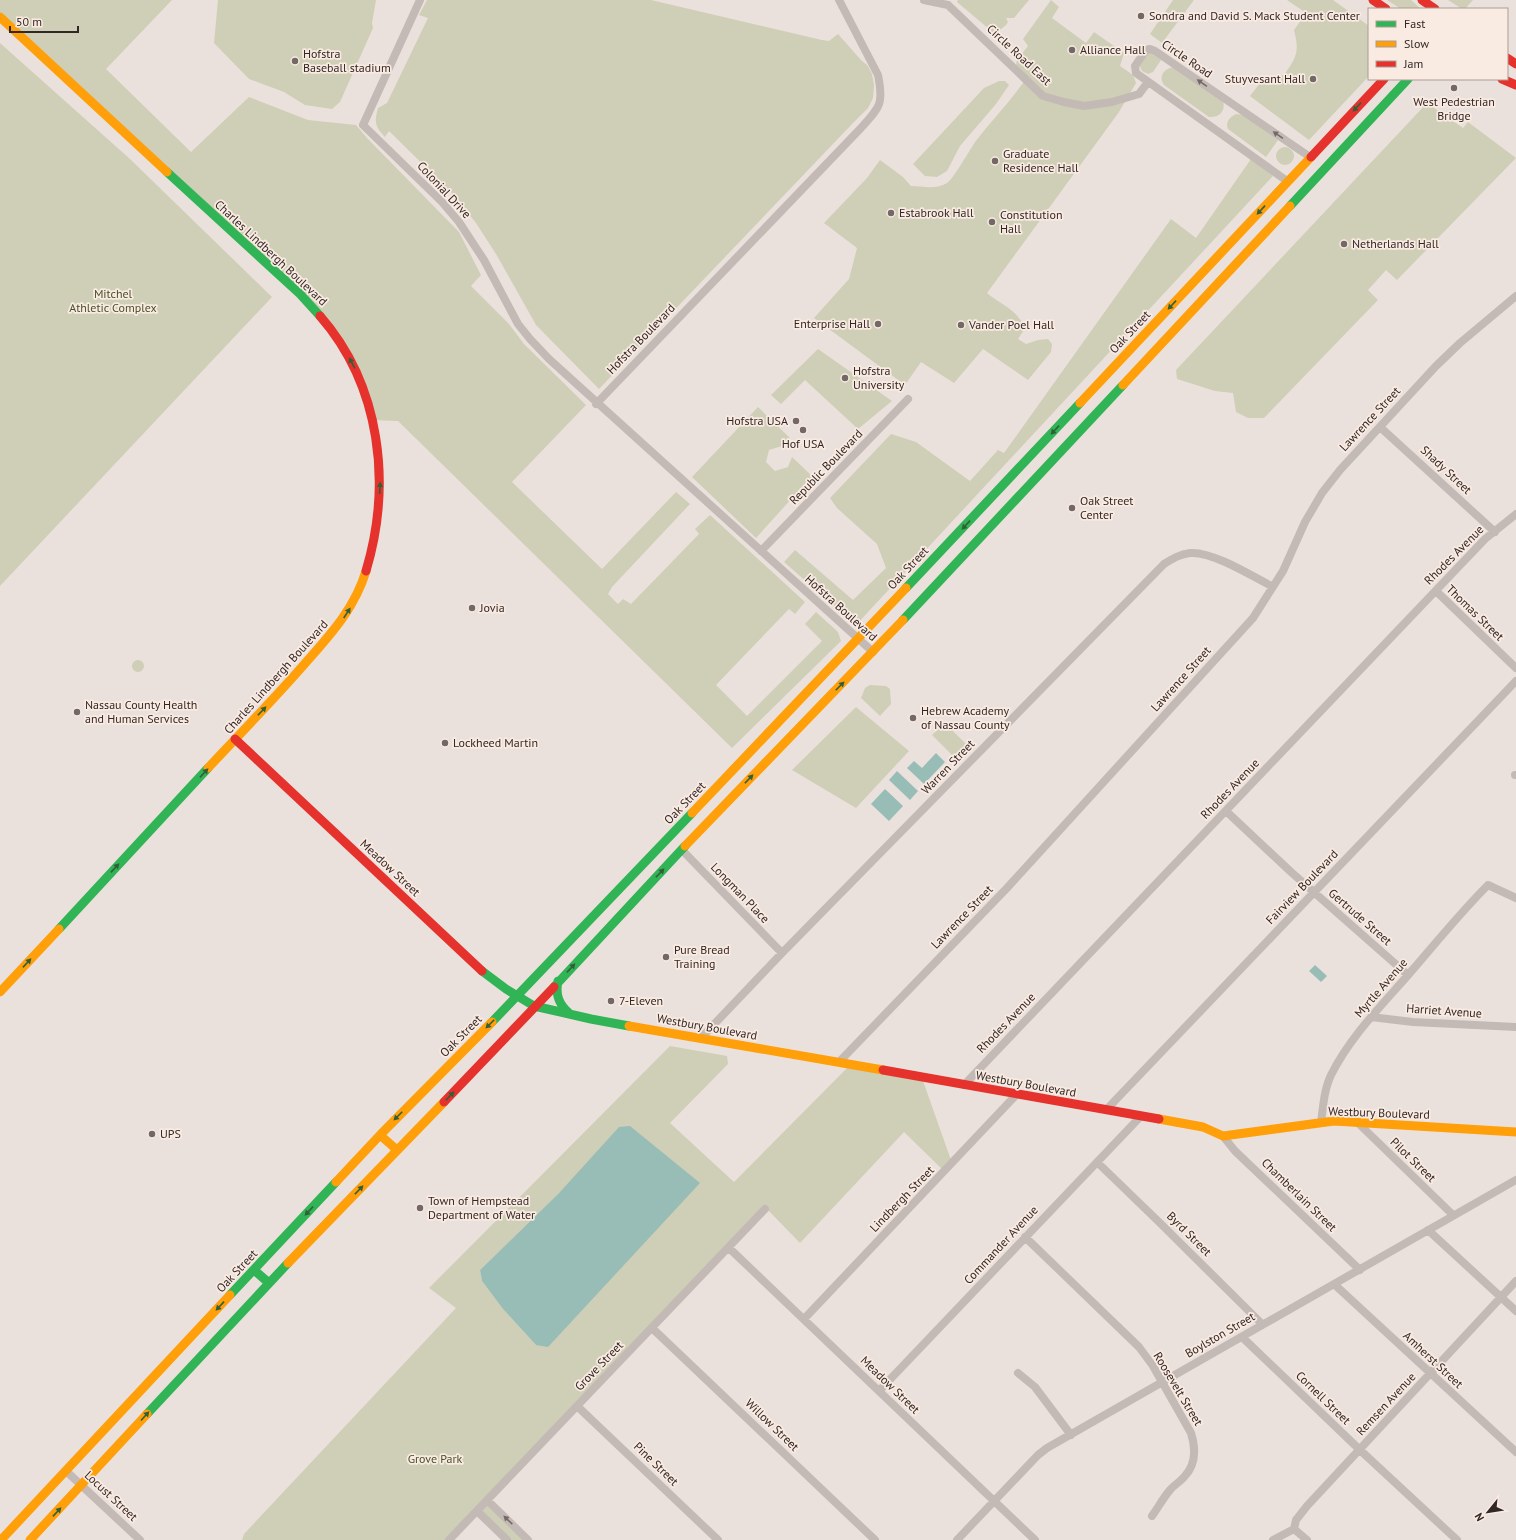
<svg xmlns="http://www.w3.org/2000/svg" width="1516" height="1540" font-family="'PT Sans',sans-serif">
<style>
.green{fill:#cfceb6;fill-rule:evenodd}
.water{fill:#98bdb6}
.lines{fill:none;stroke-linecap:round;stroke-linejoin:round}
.street{stroke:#c3bab6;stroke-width:8}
.fast{stroke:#30b455;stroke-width:9}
.slow{stroke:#ff9f0a;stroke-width:9}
.jam{stroke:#e5322d;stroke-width:9}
.oneway{fill:#746966}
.oneway2{fill:#325f38}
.poi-dot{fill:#736865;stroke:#f9ebe2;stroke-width:1.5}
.labels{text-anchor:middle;stroke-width:3.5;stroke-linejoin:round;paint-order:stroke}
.poi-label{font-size:12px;fill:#332725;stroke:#f9ebe2;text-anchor:start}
.street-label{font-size:12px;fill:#332725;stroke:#f9ebe2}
.park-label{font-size:12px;fill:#495129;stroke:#f9ebe2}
</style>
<rect width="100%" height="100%" fill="#ebe1dc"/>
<path class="green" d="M 0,0 L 172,0 L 106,69 L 191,152 L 249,97 L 308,120 L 356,125 L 367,138 L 459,232 L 481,275 L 471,286 L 509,324 L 524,344 L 586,405 L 512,482 L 602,569 L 676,492 L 690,504 L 612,587 L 608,594 L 618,604 L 623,599 L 631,604 L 699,534 L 695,529 L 710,515 L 805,602 L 795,614 L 789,609 L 716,685 L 747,716 L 822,641 L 805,624 L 816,612 L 838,632 L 841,641 L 732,748 L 398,421 L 373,420 L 365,391 L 328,324 L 0,17 Z
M 218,0 L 376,0 L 372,23 L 373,28 L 340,102 L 332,109 L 305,105 L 284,92 L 249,79 L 214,43 Z
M 427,0 L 651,0 L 822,40 L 829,41 L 838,34 L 861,60 L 868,66 L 872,74 L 874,85 L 873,98 L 868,108 L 854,122 L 599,389 L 536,325 L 496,254 L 476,223 L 452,193 L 389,131 L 385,137 C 375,126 374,123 378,108 L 387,103 L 428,18 L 419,15 Z
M 958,0 L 1029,0 L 1014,18 L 1006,18 L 1008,22 C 1005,28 999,29 995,34 L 957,2 Z
M 1051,0 L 1059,7 L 1052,18 L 1086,43 L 1094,32 L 1124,53 L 1120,66 L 1133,75 L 1136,83 L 1119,112 L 987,293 C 1000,304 1022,312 1024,330 L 1018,339 L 1026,344 L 1038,340 L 1048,339 L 1052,344 L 1051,352 L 1028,380 L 983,349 L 954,383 L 921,362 L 905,385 L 814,318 L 849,279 L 857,248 L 824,223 L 867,178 L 880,160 L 903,177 L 911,186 C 923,186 936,190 947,183 C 954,178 969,151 975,142 C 991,121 1010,102 1025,80 L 1016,65 L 1017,60 L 1028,46 L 1023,39 Z
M 1173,0 L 1194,0 L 1162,43 L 1150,34 Z
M 1287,0 L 1333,0 L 1369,26 L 1369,76 L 1309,140 L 1250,96 L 1264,78 L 1284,75 C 1296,57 1300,53 1294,30 L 1306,13 Z
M 1387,0 L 1411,0 L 1421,9 L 1401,9 Z
M 1448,0 L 1473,0 L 1465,9 L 1462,9 Z
M 0,43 L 130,159 L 272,297 L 0,586 Z
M 1148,51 L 1161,60 L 1153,72 L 1148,74 L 1142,71 L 1139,65 Z
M 1173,67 L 1223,101 C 1226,111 1219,118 1209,117 L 1164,85 C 1158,76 1164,69 1173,67 Z
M 999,81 L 1005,81 L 1009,85 L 996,104 L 960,146 L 947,171 L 937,177 L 925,176 L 913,164 L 984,88 Z
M 1427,103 L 1463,128 L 1468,122 L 1516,158 L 1397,280 L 1386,270 L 1368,290 L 1378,300 L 1264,418 L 1248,418 L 1236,412 L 1233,393 L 1215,391 L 1177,379 L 1176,370 Z
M 1236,114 L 1243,115 L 1278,140 L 1266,157 L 1228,129 C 1225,122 1230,117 1236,114 Z
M1276 156a9 9 0 1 1 18 0a9 9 0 1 1-18 0Z
M 1251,159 L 1273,176 L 856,625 L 784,562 L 795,550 L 853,600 L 886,568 L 877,544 L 837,508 L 830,498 L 891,434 L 916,442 L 970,481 L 998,450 L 1004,453 L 1171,219 L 1196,238 Z
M 818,349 L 892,401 L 858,429 L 805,380 L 781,404 L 771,395 Z
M 758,407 L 790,438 L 782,446 L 769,450 L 766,462 L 775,471 L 788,467 L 792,457 L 812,476 L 756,538 L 692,477 Z
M132 666a6 6 0 1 1 12 0a6 6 0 1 1-12 0Z
M 870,685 L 886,686 L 890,689 L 891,704 L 880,716 L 861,698 L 865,688 Z
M 856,707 L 909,751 L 856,808 L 792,770 Z
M 945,723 L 966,744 L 954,757 L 932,735 Z
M 670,1046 L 727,1056 L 728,1064 L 670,1123 L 734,1182 L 850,1065 L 922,1078 L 952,1163 L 944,1171 L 904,1132 L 800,1243 L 766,1208 L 449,1540 L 242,1540 L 244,1534 L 456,1308 L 429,1288 ZM 560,1192 L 536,1345 L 503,1309 L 482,1281 L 480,1270 Z
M 488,1502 L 527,1540 L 509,1540 L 479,1511 Z"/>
<path class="water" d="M 936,753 L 945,762 L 924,784 L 907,768 L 914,761 L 922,768 Z
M 897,771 L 918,791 L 910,800 L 889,780 Z
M 885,789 L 903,806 L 889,821 L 871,804 Z
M 1315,965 L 1327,976 L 1321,982 L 1309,971 Z
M 630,1126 L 700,1183 L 548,1347 L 536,1345 L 503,1309 L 482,1281 L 480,1270 L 560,1192 L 619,1127 Z"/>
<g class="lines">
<path class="street" d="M 420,0 L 363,125 L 442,202 L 459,222 L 484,260 L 518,324 L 530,339 L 549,359 L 873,652
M 924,0 L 948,5 L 1043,96 L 1064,102 L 1084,106 L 1112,102 L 1139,94 L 1148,82
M 1287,181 L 1136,73 L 1135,66 L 1146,50 L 1150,49 L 1155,51 L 1310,157
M 596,404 L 861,128 C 880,107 884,104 878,75 L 839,0
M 1380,427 L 1495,532
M 761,551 L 908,399
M 1436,591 L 1516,668
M 1515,775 L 1516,775
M 1226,811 L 1291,872 L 1408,975
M 682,850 L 782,953
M 1371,1017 L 1413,1022 L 1516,1027
M 701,1038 L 782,953 L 1164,564 C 1172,559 1180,554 1190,553 C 1212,551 1252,576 1273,587
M 839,1062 L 1007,888 L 1253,618 L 1283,571 L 1305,522 L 1322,493 L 1340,470 L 1436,366 L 1460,343 L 1516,296
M 964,1085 L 1485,539 L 1516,514
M 1106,1110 L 1516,681
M 1357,1122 L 1453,1215
M 1321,1123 C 1323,1107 1324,1090 1331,1075 C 1350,1037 1381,1006 1409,974 C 1435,944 1460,913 1488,885 L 1516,898
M 1223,1136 L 1235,1151 L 1360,1270
M 1097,1162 L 1159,1222 L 1262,1324
M 1428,1230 L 1516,1311
M 1025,1237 L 1139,1347 L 1153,1366 L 1191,1433 C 1196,1449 1196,1465 1184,1477 C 1180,1482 1174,1485 1170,1490 C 1163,1498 1158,1508 1152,1516
M 729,1248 L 1035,1540
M 1334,1284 L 1516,1452
M 804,1319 L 1017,1094
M 652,1328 L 875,1540
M 1242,1337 L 1360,1450 L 1457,1540
M 1018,1373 L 1035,1387 L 1071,1435
M 879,1391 L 1141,1116
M 577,1406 L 718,1540
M 66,1471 L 140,1540
M 487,1500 L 528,1540
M 477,1511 L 507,1540
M 1294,1529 L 1307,1540
M 449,1540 L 765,1209
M 957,1540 L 1038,1455 L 1047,1448 L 1516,1180
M 1273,1540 L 1294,1529 L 1296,1520 L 1307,1506 L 1516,1281"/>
<path class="fast" d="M 167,172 L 300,294 L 320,316
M 1290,206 L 1408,79
M 906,588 L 1080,403
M 903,620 L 1123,385
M 59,929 L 208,768
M 482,971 L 506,989 L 534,1006 L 591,1019 L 629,1026
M 558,981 C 555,995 559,1005 570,1014
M 554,987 L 685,846
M 492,1022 L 692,813
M 254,1270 L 269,1283
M 230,1295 L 336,1182
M 147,1414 L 288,1263"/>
<path class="slow" d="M 0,17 L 167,172
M 1123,385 L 1290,206
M 1080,403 L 1311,157
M 208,768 C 239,735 271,702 301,668 C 327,638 354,611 366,571
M 692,813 L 906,588
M 685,846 L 903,620
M 0,992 L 59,929
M 629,1026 L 883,1070
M 1159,1119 L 1203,1127 L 1223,1136 L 1334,1121 L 1516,1132
M 380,1135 L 397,1150
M 336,1182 L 381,1134 L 492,1022
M 288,1263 L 444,1102
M 1,1540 L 230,1295
M 30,1540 L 147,1414"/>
<path class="jam" d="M 1373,0 L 1386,9
M 1422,0 L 1435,9
M 1507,58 L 1516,64
M 1502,79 L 1516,85
M 1311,157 L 1384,79
M 320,316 C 381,386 392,484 366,571
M 235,739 L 482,971
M 883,1070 L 1159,1119
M 444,1102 L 554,987"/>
</g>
<defs><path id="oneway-solid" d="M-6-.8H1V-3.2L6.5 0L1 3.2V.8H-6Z"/></defs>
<g class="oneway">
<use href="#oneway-solid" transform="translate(1202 83) rotate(-145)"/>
<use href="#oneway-solid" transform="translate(1278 135) rotate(-146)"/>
<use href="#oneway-solid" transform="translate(508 1520) rotate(-136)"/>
</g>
<g class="oneway2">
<use href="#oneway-solid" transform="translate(1357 107) rotate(133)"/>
<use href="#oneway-solid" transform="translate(1261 210) rotate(133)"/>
<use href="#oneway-solid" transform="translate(1172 305) rotate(133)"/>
<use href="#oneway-solid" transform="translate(352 363) rotate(-118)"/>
<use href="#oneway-solid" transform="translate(1055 430) rotate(133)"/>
<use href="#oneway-solid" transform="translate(380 488) rotate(-87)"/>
<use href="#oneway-solid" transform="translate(966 525) rotate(133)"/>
<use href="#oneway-solid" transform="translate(347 613) rotate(-57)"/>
<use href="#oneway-solid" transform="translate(840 686) rotate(-45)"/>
<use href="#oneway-solid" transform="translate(262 711) rotate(-46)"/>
<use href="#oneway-solid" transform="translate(204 773) rotate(-47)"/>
<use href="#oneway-solid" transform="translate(749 779) rotate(-46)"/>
<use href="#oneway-solid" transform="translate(115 868) rotate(-47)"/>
<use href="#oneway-solid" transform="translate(660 873) rotate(-46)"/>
<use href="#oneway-solid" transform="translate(27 963) rotate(-47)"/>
<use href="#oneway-solid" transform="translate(571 968) rotate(-47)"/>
<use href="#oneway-solid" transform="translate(490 1024) rotate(135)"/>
<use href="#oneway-solid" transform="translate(450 1096) rotate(-46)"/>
<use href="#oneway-solid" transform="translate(398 1116) rotate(135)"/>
<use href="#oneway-solid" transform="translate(359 1190) rotate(-46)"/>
<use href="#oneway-solid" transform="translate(309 1211) rotate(133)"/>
<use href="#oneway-solid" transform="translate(220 1306) rotate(133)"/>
<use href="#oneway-solid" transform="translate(145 1416) rotate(-48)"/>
<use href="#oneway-solid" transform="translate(57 1512) rotate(-47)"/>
</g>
<g class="poi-dot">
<circle cx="1141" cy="16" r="4"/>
<circle cx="1072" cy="50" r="4"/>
<circle cx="295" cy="61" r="4"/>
<circle cx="1313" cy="79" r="4"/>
<circle cx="1454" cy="88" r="4"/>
<circle cx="995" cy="161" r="4"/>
<circle cx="891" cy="213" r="4"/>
<circle cx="992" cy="222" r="4"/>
<circle cx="1344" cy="244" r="4"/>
<circle cx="878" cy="324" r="4"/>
<circle cx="961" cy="325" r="4"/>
<circle cx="845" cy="378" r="4"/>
<circle cx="796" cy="421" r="4"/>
<circle cx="803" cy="430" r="4"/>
<circle cx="1072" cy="508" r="4"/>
<circle cx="472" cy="608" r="4"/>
<circle cx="77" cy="712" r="4"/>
<circle cx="913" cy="718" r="4"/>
<circle cx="445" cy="743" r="4"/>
<circle cx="666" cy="957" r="4"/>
<circle cx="611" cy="1001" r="4"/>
<circle cx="152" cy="1134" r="4"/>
<circle cx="420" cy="1208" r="4"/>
</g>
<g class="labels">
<g class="poi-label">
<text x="1149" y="20">Sondra and David S. Mack Student Center</text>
<text x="1080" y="54">Alliance Hall</text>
<text x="303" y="58">Hofstra<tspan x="303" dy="14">Baseball stadium</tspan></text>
<text x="1305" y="83" text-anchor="end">Stuyvesant Hall</text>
<text x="1454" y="106" text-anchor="middle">West Pedestrian<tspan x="1454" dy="14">Bridge</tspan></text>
<text x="1003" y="158">Graduate<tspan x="1003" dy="14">Residence Hall</tspan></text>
<text x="899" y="217">Estabrook Hall</text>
<text x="1000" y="219">Constitution<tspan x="1000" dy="14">Hall</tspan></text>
<text x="1352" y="248">Netherlands Hall</text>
<text x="870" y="328" text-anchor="end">Enterprise Hall</text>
<text x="969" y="329">Vander Poel Hall</text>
<text x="853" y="375">Hofstra<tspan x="853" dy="14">University</tspan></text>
<text x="788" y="425" text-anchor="end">Hofstra USA</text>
<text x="803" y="448" text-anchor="middle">Hof USA</text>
<text x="1080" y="505">Oak Street<tspan x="1080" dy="14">Center</tspan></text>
<text x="480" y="612">Jovia</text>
<text x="85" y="709">Nassau County Health<tspan x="85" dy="14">and Human Services</tspan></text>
<text x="921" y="715">Hebrew Academy<tspan x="921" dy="14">of Nassau County</tspan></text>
<text x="453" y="747">Lockheed Martin</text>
<text x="674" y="954">Pure Bread<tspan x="674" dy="14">Training</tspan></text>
<text x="619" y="1005">7-Eleven</text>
<text x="160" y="1138">UPS</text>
<text x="428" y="1205">Town of Hempstead<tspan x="428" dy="14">Department of Water</tspan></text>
</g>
<g class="street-label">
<text transform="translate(1019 55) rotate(43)" y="4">Circle Road East</text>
<text transform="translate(1187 59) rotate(34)" y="4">Circle Road</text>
<text transform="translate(444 190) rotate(47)" y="4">Colonial Drive</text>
<text transform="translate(271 253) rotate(43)" y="4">Charles Lindbergh Boulevard</text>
<text transform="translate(1130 332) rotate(-47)" y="4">Oak Street</text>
<text transform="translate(641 339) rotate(-46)" y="4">Hofstra Boulevard</text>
<text transform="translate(1370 419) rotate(-47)" y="4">Lawrence Street</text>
<text transform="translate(826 467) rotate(-46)" y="4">Republic Boulevard</text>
<text transform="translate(1446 470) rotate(43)" y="4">Shady Street</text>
<text transform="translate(1454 555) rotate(-45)" y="4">Rhodes Avenue</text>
<text transform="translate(908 568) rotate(-47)" y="4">Oak Street</text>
<text transform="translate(841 608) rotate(42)" y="4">Hofstra Boulevard</text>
<text transform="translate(1475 613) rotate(44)" y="4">Thomas Street</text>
<text transform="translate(276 677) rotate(-48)" y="4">Charles Lindbergh Boulevard</text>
<text transform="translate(1181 679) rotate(-48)" y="4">Lawrence Street</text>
<text transform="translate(948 767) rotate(-46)" y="4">Warren Street</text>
<text transform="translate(1230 789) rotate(-46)" y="4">Rhodes Avenue</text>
<text transform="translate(685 803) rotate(-46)" y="4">Oak Street</text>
<text transform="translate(390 868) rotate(43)" y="4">Meadow Street</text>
<text transform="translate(1302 887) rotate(-46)" y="4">Fairview Boulevard</text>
<text transform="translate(740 893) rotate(46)" y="4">Longman Place</text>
<text transform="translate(962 917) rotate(-46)" y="4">Lawrence Street</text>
<text transform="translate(1360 917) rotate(41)" y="4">Gertrude Street</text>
<text transform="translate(1381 988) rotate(-49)" y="4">Myrtle Avenue</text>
<text transform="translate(1444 1011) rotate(4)" y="4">Harriet Avenue</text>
<text transform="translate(1006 1023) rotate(-46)" y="4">Rhodes Avenue</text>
<text transform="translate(707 1027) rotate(10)" y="4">Westbury Boulevard</text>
<text transform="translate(461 1036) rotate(-45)" y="4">Oak Street</text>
<text transform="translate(1026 1084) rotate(10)" y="4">Westbury Boulevard</text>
<text transform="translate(1379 1113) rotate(2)" y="4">Westbury Boulevard</text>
<text transform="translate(1413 1160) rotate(44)" y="4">Pilot Street</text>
<text transform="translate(1299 1195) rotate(44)" y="4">Chamberlain Street</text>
<text transform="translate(902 1199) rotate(-46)" y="4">Lindbergh Street</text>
<text transform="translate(1189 1234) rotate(45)" y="4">Byrd Street</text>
<text transform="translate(1001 1245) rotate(-47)" y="4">Commander Avenue</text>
<text transform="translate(237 1271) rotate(-47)" y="4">Oak Street</text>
<text transform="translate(1220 1335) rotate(-30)" y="4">Boylston Street</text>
<text transform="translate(1433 1360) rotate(43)" y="4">Amherst Street</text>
<text transform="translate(599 1366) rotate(-46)" y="4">Grove Street</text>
<text transform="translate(890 1385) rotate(44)" y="4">Meadow Street</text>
<text transform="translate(1178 1389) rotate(59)" y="4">Roosevelt Street</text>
<text transform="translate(1323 1398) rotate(44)" y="4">Cornell Street</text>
<text transform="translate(1386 1404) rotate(-47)" y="4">Remsen Avenue</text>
<text transform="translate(772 1425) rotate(44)" y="4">Willow Street</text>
<text transform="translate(656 1464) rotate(44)" y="4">Pine Street</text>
<text transform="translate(111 1496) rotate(43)" y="4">Locust Street</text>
</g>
<g class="park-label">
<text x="113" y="298">Mitchel<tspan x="113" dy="14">Athletic Complex</tspan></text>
<text x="435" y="1463">Grove Park</text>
</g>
</g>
<rect x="1368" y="8" width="140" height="72" fill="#f9ebe2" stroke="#aa9d96"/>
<rect x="1376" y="21" width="20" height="6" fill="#30b455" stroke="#aa9d96"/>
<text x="1404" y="28" font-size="12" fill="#332725">Fast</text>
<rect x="1376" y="41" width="20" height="6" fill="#ff9f0a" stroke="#aa9d96"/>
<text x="1404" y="48" font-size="12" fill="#332725">Slow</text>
<rect x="1376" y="61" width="20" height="6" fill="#e5322d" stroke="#aa9d96"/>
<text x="1404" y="68" font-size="12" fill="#332725">Jam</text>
<g transform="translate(1488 1512) rotate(240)" stroke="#f9ebe2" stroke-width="3" paint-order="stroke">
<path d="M0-3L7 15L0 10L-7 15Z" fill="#332725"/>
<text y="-6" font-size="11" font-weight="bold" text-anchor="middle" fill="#332725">N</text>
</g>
<path d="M10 26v6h68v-6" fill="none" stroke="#332725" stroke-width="2"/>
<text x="16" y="26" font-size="12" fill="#332725" stroke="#f9ebe2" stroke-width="3" paint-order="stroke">50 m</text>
</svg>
